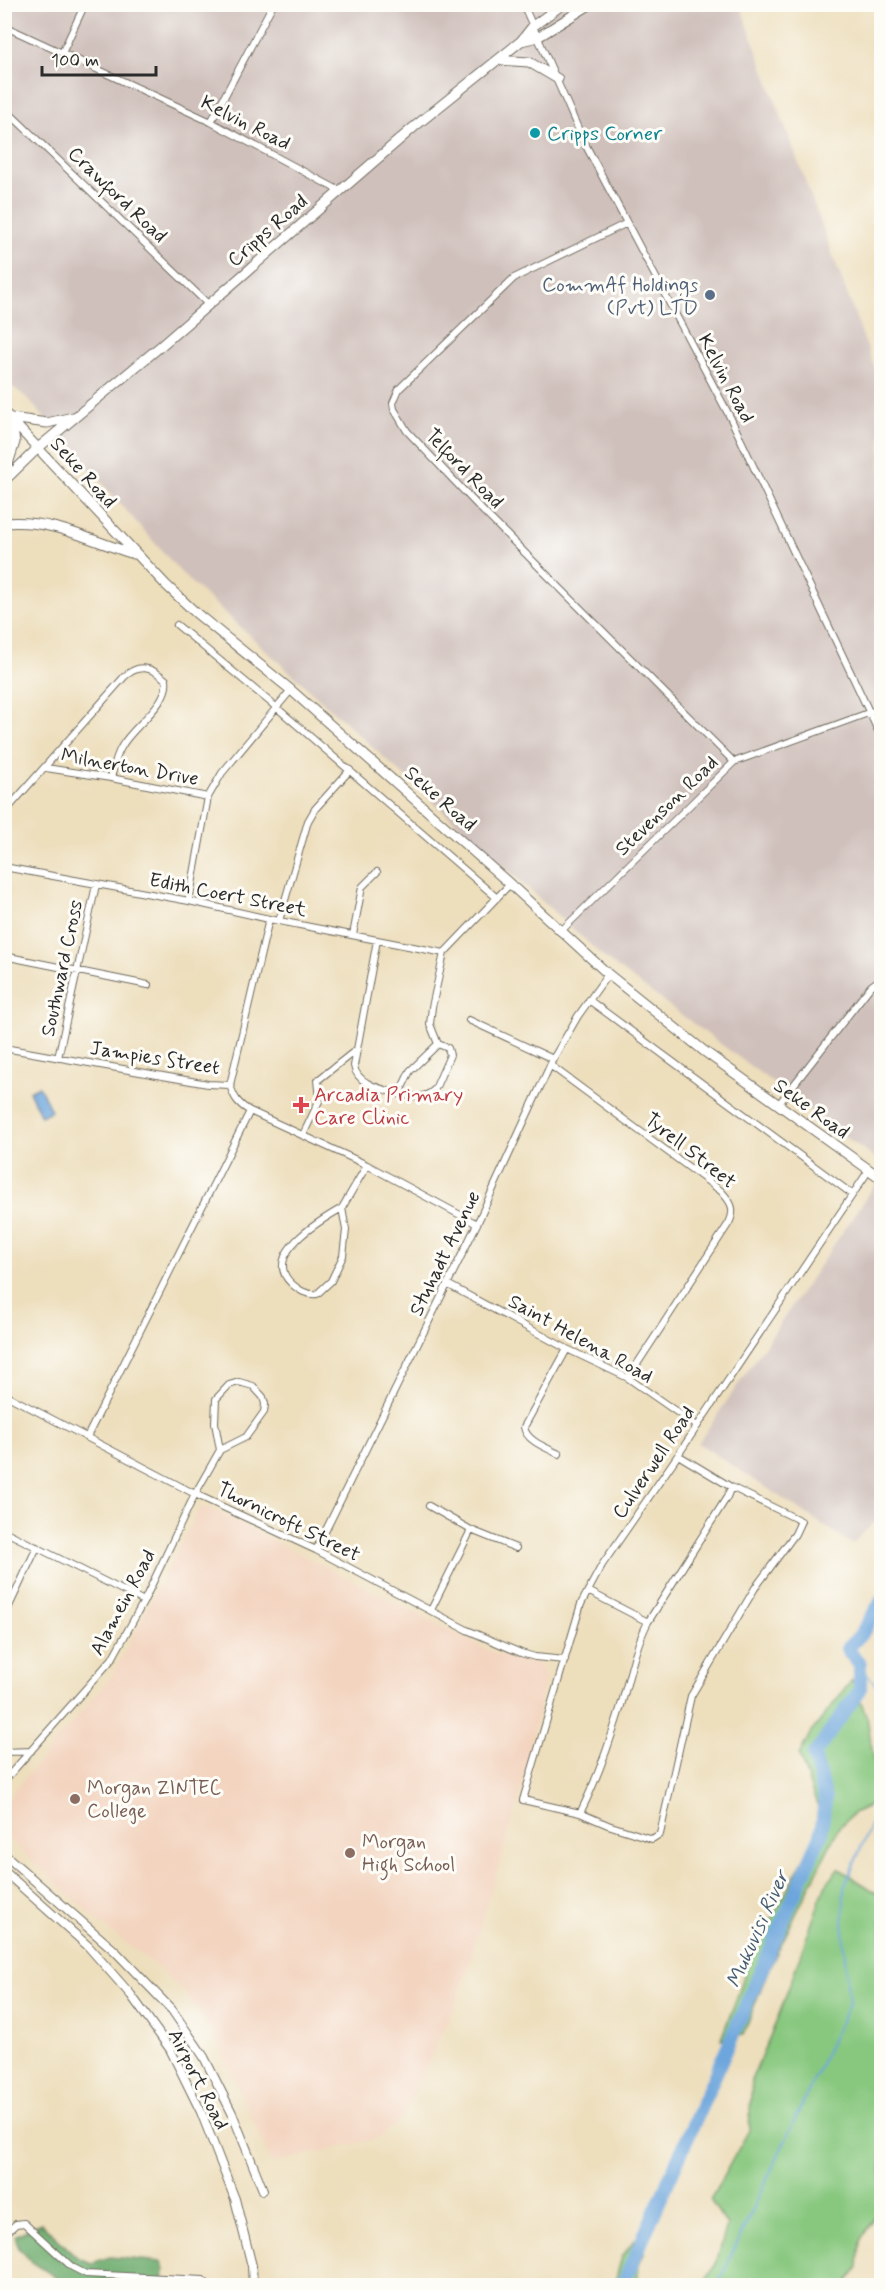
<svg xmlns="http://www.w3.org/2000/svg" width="886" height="2290" font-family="Mynerve,sans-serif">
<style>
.built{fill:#f3d4bf}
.industrial{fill:#cfc0bb}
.green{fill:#87c77e;stroke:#597954;stroke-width:1.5}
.forest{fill:#6dac6d;stroke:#4c6c4c;stroke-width:1.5}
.water{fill:#6da6dc;stroke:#4c6884;stroke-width:1.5}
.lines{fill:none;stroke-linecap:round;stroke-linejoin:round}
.stream{stroke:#6da6dc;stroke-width:2}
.river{stroke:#6da6dc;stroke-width:14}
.street-casing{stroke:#6f6a5e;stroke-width:8}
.secondary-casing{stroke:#6f6a5e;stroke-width:10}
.primary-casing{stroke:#6f6a5e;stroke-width:11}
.street{stroke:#fff;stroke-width:6}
.secondary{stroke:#fff;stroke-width:8}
.primary{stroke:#fff;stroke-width:9}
.culture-dot{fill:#0f9aa8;stroke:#fdfcf7;stroke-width:2}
.service-dot{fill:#5c6f8a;stroke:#fdfcf7;stroke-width:2}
.health-dot{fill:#e0444e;stroke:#fdfcf7;stroke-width:2}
.education-dot{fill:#8d6e63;stroke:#fdfcf7;stroke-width:2}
.labels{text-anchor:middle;stroke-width:6;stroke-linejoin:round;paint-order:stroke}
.street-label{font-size:20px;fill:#2b2b2b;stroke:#fdfcf7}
.culture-label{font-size:20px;fill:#0d838f;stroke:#fdfcf7;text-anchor:start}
.service-label{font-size:20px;fill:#4e5e75;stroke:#fdfcf7;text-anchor:end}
.health-label{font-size:20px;fill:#be3a42;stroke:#fdfcf7;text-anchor:start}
.education-label{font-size:20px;fill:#785e54;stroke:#fdfcf7;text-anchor:start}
.water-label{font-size:21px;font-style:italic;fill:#455c72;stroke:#fdfcf7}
</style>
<rect width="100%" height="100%" fill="#fdfcf7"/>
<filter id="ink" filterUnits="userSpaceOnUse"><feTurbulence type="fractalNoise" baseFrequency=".0167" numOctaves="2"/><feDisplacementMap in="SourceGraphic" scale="12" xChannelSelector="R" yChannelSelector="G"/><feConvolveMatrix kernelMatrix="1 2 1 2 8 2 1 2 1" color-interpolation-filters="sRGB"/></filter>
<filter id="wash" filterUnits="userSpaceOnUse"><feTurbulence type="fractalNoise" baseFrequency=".008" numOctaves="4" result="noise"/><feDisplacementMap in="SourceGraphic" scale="24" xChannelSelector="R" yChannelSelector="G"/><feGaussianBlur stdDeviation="1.35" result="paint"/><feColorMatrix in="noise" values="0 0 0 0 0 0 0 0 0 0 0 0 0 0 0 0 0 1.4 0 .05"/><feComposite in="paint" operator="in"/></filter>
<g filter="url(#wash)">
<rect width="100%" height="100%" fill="#eddebc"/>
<path class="built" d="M 208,1507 L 494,1653 L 538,1664 L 546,1677 L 517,1806 L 458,1999 L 403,2117 L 379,2138 L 272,2163 L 213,2032 L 181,1989 L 149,1960 L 104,1927 L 5,1836 L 5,1802 L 113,1674 L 199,1509 Z"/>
<path class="industrial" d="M 4,5 L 740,5 L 881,385 L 881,1163 L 606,959 L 184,576 L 26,397 L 5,381 Z
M 881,1176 L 881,1516 L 852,1544 L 698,1443 Z"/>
<path class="green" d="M 852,1680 L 867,1717 L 879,1792 L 873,1804 L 854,1813 L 839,1827 L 767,1973 L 743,2035 L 721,2039 L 739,1992 L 746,1968 L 823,1822 L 799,1755 L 810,1734 Z
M 838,1868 L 881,1896 L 881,2207 L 860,2241 L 858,2267 L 846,2285 L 702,2285 L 716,2264 L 727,2225 L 710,2200 L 749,2130 L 752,2078 L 777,2020 L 825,1886 Z
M 634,2240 L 645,2252 L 639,2264 L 637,2285 L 614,2285 L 622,2257 Z"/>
<path class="forest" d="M 41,2223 L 78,2258 L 92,2263 L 110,2257 L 161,2262 L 164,2269 L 163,2282 L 158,2285 L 106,2282 L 99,2285 L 68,2285 L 32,2262 L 19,2248 L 15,2236 Z"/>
<path class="water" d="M 39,1086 L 51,1111 L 41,1116 L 29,1091 Z"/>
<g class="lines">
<path class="stream" d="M 860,1664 L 879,1689 L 882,1698
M 717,2286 L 849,2004 L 843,1933 L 844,1887 L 882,1799"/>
<path class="river" d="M 622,2286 L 821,1835 L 825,1799 L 814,1755 L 860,1690 L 860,1664 L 847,1649 L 862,1633 L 882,1600"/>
</g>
</g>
<g filter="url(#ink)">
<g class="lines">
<g class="street-casing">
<path id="street" d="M 523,4 L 584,142 L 731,419 L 882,739
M 4,26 L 211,122 L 340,191
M 63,51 L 85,4
M 4,108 L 209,305
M 211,122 L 273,4
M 627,223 L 514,278 L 399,389 L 393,403 L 394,409 L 407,431 L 481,509 L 734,762
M 177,625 L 276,707 L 497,898
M 46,768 L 111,778 L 208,797
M 4,813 L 124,677 C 139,663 152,667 166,680 C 170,703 132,727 122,746 C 116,755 114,767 111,778
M 4,867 L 189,901 L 269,919 L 444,953
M 189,901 L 208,797 L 222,773 L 291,690
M 279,921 L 308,821 L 315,809 L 350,770
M 560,932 L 734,762 L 882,708
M 353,935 L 362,887 L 377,872
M 377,940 L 354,1066 C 357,1085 383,1089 399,1094 L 410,1071 L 438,1044 L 430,1024 L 432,1007 L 444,953 L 510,884
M 4,956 L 148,985
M 589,1000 L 852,1194
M 469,1020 L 553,1059
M 4,1048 L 208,1084 L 230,1085 C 234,1098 238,1104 250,1111 L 367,1165 L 477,1224
M 58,1058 L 96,885
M 550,1065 L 721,1191 C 731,1202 736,1209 729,1223 L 628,1378
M 230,1085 L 269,919
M 399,1094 C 412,1096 424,1100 435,1089 L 450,1055 L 448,1048 L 438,1044
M 778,1105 L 871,986 L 882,978
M 303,1135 L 320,1099 L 318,1080 L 356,1050
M 342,1208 C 321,1220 260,1255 292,1284 C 300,1291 307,1295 317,1294 L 331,1281 L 343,1256 L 346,1230 L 342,1208 L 367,1165
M 447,1284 L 567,1349 L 628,1378 L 697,1426
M 4,1394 L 195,1494 L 316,1550 L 467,1630 L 521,1653 L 535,1657 L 565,1660
M 87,1437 L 250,1111
M 559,1454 C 547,1448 526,1441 524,1427 L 567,1349
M 731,1487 L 727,1497 L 648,1622 C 634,1649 629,1680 620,1709 C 609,1745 597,1780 580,1813 L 523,1800 L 581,1604 L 602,1565 L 678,1455 L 869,1170
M 429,1506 L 471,1530 L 516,1548
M 4,1531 L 144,1601
M 316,1550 L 477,1224 L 553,1059 L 578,1016 L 608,974
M 588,1591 L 648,1622
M 431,1610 L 471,1530
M 4,1617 L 37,1547
M 4,1752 L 31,1751
M 4,1781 L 112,1659 L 144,1601 L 195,1494 L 220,1450 L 246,1437 L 264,1412 L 265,1404 L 263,1397 L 253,1386 L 239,1382 L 229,1385 L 216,1399 L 215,1423 L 220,1450
M 580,1813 L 608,1825 L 652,1839 L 660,1834 L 691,1696 L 755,1588 L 795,1534 L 801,1521 L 731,1487 L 678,1455
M 4,2235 L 16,2224 L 24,2223 L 72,2267 L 86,2274 L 203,2280 L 209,2286"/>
</g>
<g class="secondary-casing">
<path id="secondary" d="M 4,1854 L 115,1951 L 172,2010 L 204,2057 L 232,2113 L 263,2190
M 4,1871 L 88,1946 L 131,1995 L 170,2049 L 201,2112 L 235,2199 L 252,2266 L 253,2286"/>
</g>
<g class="primary-casing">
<path id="primary" d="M 521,41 L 538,37 L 591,4
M 498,60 L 529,62 L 558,79
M 4,412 L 166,585 L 196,613 L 291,690 L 510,884 L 608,974 L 704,1051 L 882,1179
M 11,418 L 47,423 L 73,417
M 4,476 L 15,442 L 11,418
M 4,481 L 38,448 L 162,345 L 414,127 L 521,41 L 533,26 L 563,4
M 4,523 C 54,519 88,540 134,554"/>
</g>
<use href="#street" class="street"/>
<use href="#secondary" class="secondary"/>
<use href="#primary" class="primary"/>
</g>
</g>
<circle class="culture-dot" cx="535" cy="133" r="6"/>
<circle class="service-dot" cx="710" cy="295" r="6"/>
<path class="health-dot" d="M298 1096h6v6h6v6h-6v6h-6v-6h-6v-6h6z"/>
<g class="education-dot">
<circle cx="75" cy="1799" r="6"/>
<circle cx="350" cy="1853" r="6"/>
</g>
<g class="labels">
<g class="street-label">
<text transform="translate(246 122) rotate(27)" y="7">Kelvin Road</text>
<text transform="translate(118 194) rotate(44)" y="7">Crawford Road</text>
<text transform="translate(267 230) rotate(-41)" y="7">Cripps Road</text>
<text transform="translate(727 378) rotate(62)" y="7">Kelvin Road</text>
<text transform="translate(465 468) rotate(46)" y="7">Telford Road</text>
<text transform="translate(84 472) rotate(48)" y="7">Seke Road</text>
<text transform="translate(130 766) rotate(10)" y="7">Milnerton Drive</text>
<text transform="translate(441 798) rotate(41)" y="7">Seke Road</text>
<text transform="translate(666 805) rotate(-44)" y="7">Stevenson Road</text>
<text transform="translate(228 894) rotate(11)" y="7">Edith Coert Street</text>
<text transform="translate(61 968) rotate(-78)" y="7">Southward Cross</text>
<text transform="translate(155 1057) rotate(9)" y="7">Jampies Street</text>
<text transform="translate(812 1108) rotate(36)" y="7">Seke Road</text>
<text transform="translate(691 1150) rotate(38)" y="7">Tyrell Street</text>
<text transform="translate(444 1253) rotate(-64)" y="7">Stuhadt Avenue</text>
<text transform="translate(581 1338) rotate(29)" y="7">Saint Helena Road</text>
<text transform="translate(653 1462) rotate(-56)" y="7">Culverwell Road</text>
<text transform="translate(289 1521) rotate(26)" y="7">Thornicroft Street</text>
<text transform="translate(122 1602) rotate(-62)" y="7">Alamein Road</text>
<text transform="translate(199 2079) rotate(63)" y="7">Airport Road</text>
</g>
<g class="culture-label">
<text x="547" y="140">Cripps Corner</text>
</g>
<g class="service-label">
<text x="698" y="291">CommAf Holdings<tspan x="698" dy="23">(Pvt) LTD</tspan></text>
</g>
<g class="health-label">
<text x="314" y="1101">Arcadia Primary<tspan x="314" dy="23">Care Clinic</tspan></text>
</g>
<g class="education-label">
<text x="87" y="1794">Morgan ZINTEC<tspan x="87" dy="23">College</tspan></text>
<text x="362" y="1848">Morgan<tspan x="362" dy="23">High School</tspan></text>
</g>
<g class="water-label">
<text transform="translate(757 1929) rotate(-66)" y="7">Mukuvisi River</text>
</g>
</g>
<rect width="886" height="2290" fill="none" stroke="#fdfcf7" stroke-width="24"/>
<path d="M42 66v9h114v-9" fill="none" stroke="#2b2b2b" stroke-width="3"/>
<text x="51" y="66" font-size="18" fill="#2b2b2b" stroke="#fdfcf7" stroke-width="4.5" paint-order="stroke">100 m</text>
</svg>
